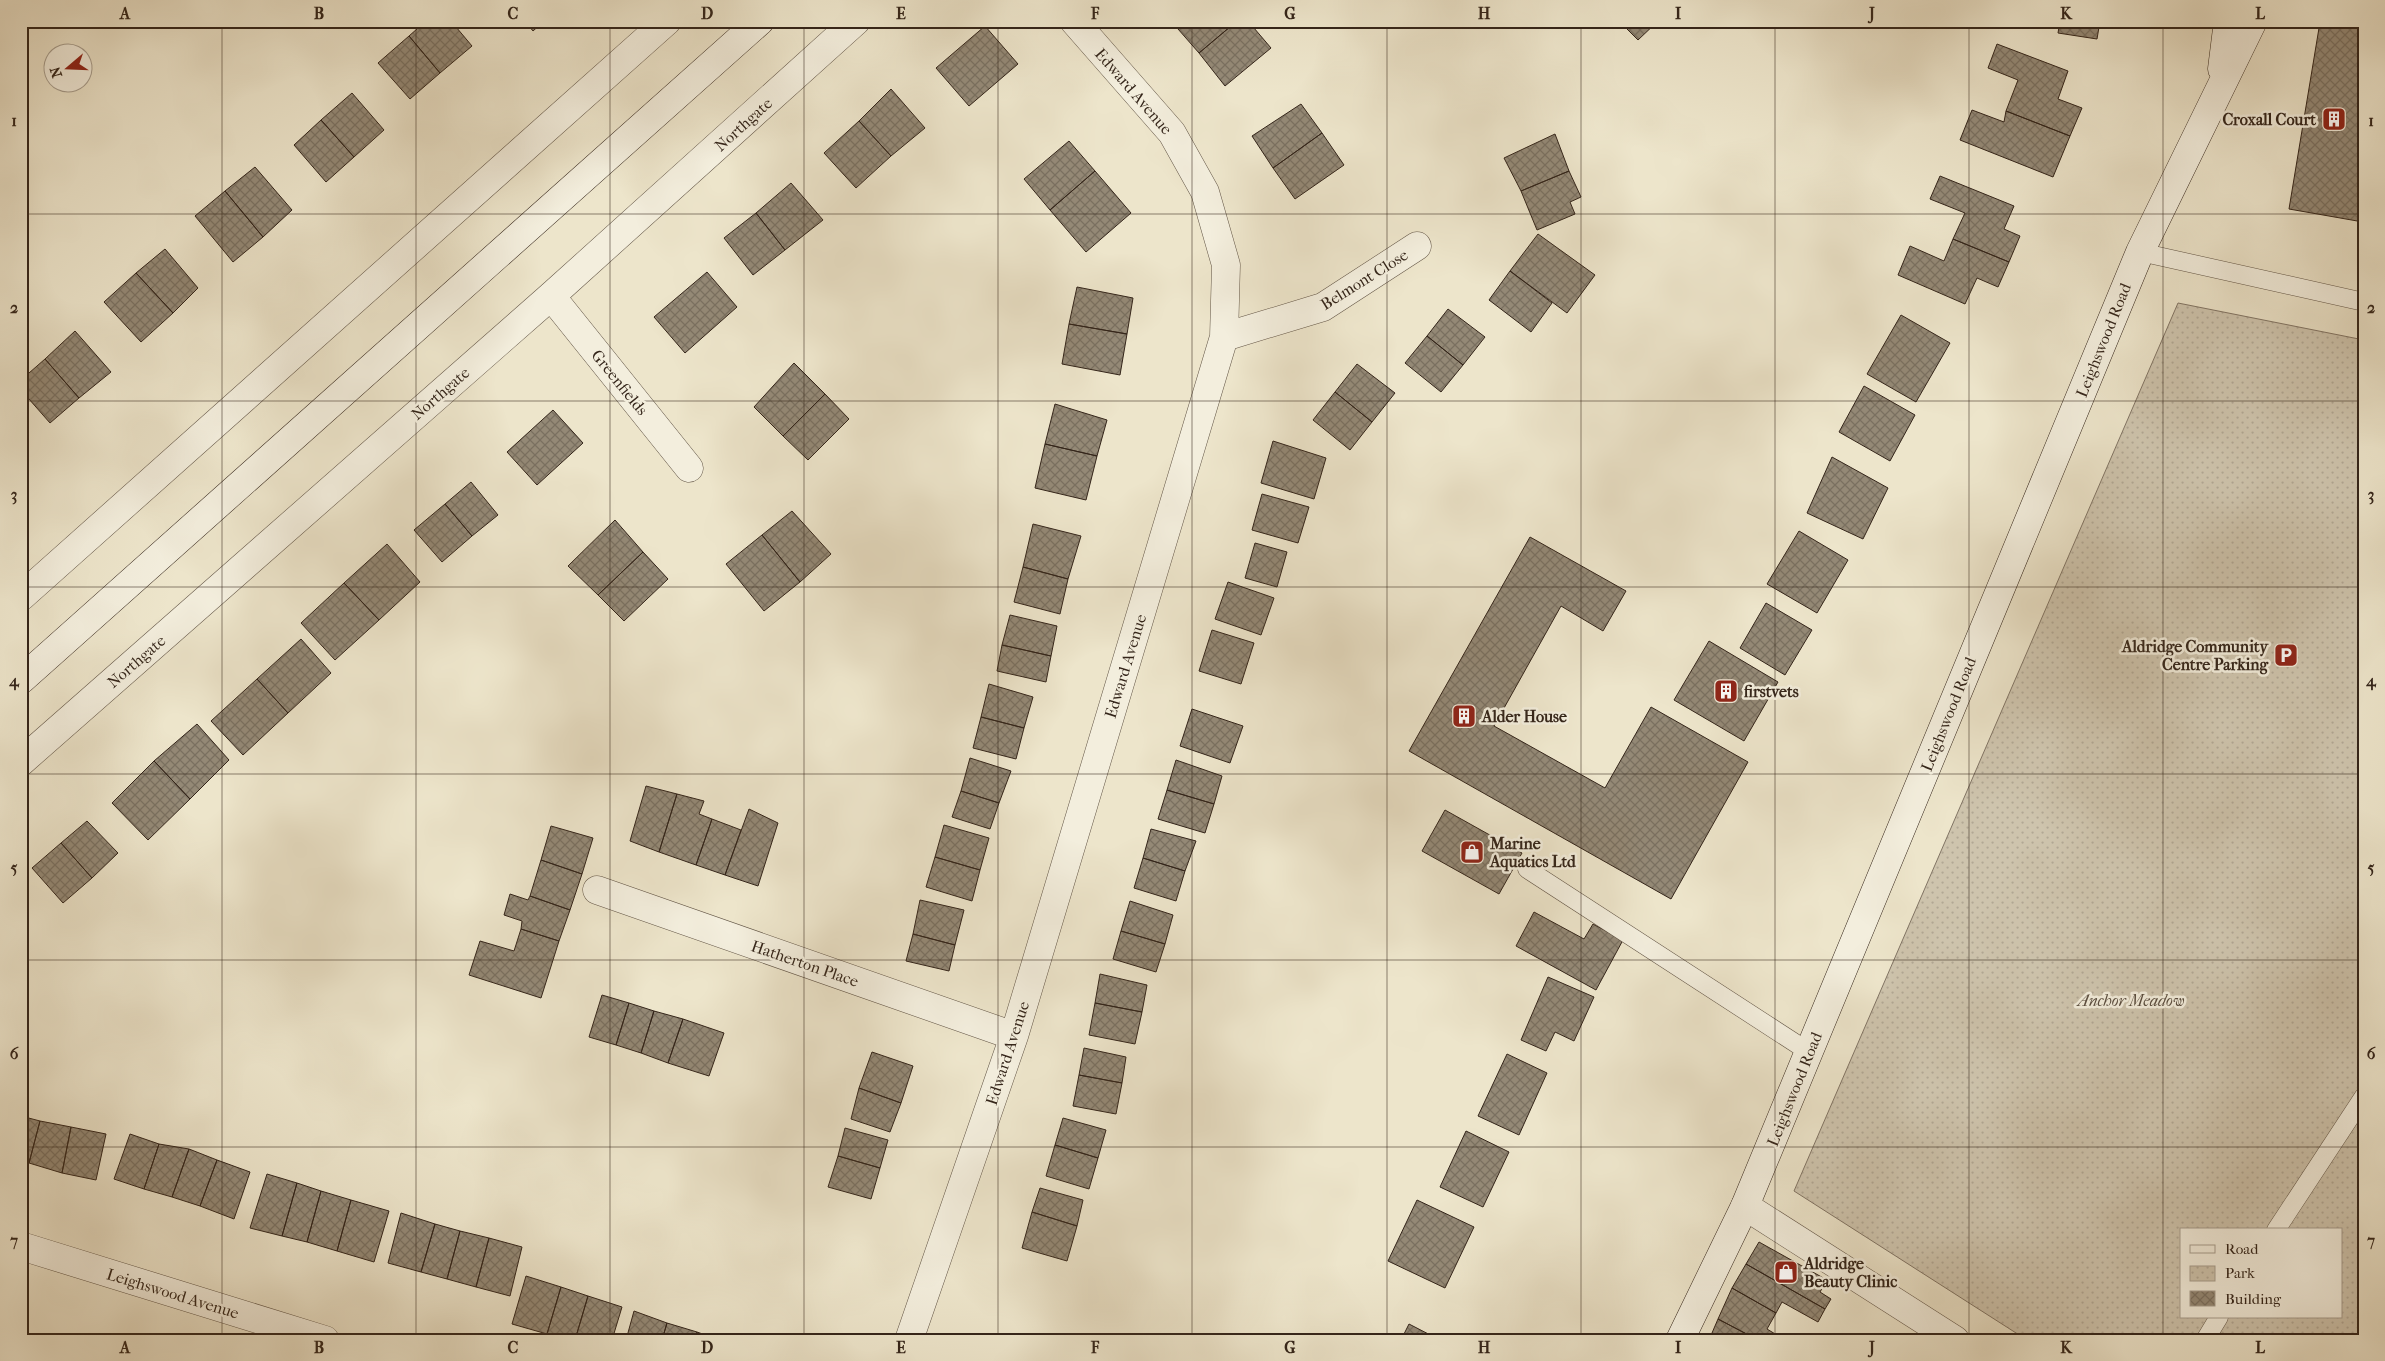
<svg xmlns="http://www.w3.org/2000/svg" width="2385" height="1361" font-family="'IM FELL French Canon',serif">
<style>
.park{fill:url(#park-dots);stroke:#817464;fill-rule:evenodd}
.building{fill:url(#building-cross-hatch);stroke:#34251a}
.lines{fill:none;stroke-linecap:round;stroke-linejoin:round}
.lane-casing{stroke:#625546;stroke-width:19}
.street-casing{stroke:#625546;stroke-width:29}
.secondary-casing{stroke:#34251a;stroke-width:29}
.lane{stroke:#f3eedd;stroke-width:18}
.street{stroke:#f3eedd;stroke-width:28}
.secondary{stroke:#f3eedd;stroke-width:28}
.grid{fill:none;stroke:#34251a;stroke-width:1;stroke-opacity:0.55}
.labels{text-anchor:middle;stroke-width:5;stroke-linejoin:round;paint-order:stroke}
.street-label{font-size:16px;fill:#34251a;stroke:#f3eedd}
.poi-label{font-size:16px;font-weight:bold;fill:#34251a;stroke:#f3eedd;text-anchor:start}
.park-label{font-size:16px;font-style:italic;fill:#5a4d3f;stroke:#f3eedd}
.neatline{fill:none;stroke:#34251a;stroke-width:2}
.grid-label{font-size:16px;text-anchor:middle;font-weight:bold;fill:#34251a}
</style>
<defs>
<pattern id="park-dots" width="8" height="8" patternUnits="userSpaceOnUse" patternTransform="scale(1.25)"><rect width="8" height="8" fill="#cec4ad"/><path d="M2 2h.1M6 6h.1" fill="none" stroke="#b2a894" stroke-width="1.8" stroke-linecap="round"/></pattern>
<pattern id="building-cross-hatch" width="8" height="8" patternUnits="userSpaceOnUse" patternTransform="scale(1.25)"><rect width="8" height="8" fill="#948976"/><path d="M0 0l8 8M0 8l8-8" fill="none" stroke="#7a7060"/></pattern>
</defs>
<rect width="100%" height="100%" fill="#ede5cb"/>
<filter id="stains"><feTurbulence type="fractalNoise" baseFrequency=".004" numOctaves="4"/><feColorMatrix values="0 0 0 0 .2 0 0 0 0 .09 0 0 0 0 .02 0 0 0 .5 -.17"/></filter>
<radialGradient id="worn" r=".72"><stop offset=".6" stop-color="#630" stop-opacity="0"/><stop offset="1" stop-color="#630" stop-opacity=".3"/></radialGradient>
<path class="park" d="M 2178,303 L 2364,340 L 2364,1340 L 2027,1340 L 1794,1191 ZM 2181,1230 L 2341,1230 L 2341,1317 L 2181,1317 Z"/>
<path class="building" d="M 426,21 L 451,21 L 472,46 L 440,73 L 409,36 Z
M 525,21 L 544,21 L 533,31 Z
M 1171,21 L 1237,21 L 1199,53 Z
M 1237,21 L 1248,21 L 1271,48 L 1225,86 L 1199,53 Z
M 1481,21 L 1497,21 L 1489,29 Z
M 1619,21 L 1658,21 L 1638,40 Z
M 2060,21 L 2100,21 L 2097,39 L 2058,33 Z
M 2320,22 L 2364,29 L 2363,222 L 2289,209 Z
M 985,26 L 1018,64 L 969,106 L 936,68 Z
M 409,36 L 440,73 L 410,99 L 378,63 Z
M 1997,44 L 2068,71 L 2058,99 L 2082,108 L 2070,136 L 2006,111 L 2018,80 L 1988,68 Z
M 891,89 L 925,128 L 891,156 L 859,121 Z
M 352,93 L 384,130 L 354,157 L 321,120 Z
M 1301,104 L 1322,133 L 1273,168 L 1252,136 Z
M 1972,110 L 2004,122 L 2006,111 L 2070,136 L 2053,177 L 1960,140 Z
M 321,120 L 354,157 L 326,182 L 294,145 Z
M 859,121 L 891,156 L 856,188 L 824,153 Z
M 1322,133 L 1344,165 L 1295,199 L 1273,168 Z
M 1555,134 L 1569,171 L 1521,191 L 1504,158 Z
M 1069,141 L 1095,171 L 1050,210 L 1024,179 Z
M 255,167 L 292,210 L 263,237 L 225,191 Z
M 1095,171 L 1131,213 L 1086,252 L 1050,210 Z
M 1569,171 L 1581,197 L 1570,202 L 1575,214 L 1537,230 L 1521,191 Z
M 1940,176 L 2014,206 L 2004,229 L 2020,236 L 2009,262 L 1953,239 L 1965,213 L 1930,199 Z
M 791,183 L 823,220 L 785,250 L 756,213 Z
M 21,190 L 27,208 L 21,210 Z
M 225,191 L 263,237 L 233,262 L 195,216 Z
M 756,213 L 785,250 L 753,275 L 724,238 Z
M 1538,234 L 1595,275 L 1567,313 L 1510,271 Z
M 1953,239 L 2009,262 L 1998,287 L 1977,278 L 1965,304 L 1898,275 L 1910,246 L 1944,261 Z
M 165,249 L 198,288 L 173,313 L 136,273 Z
M 1510,271 L 1552,303 L 1531,332 L 1489,300 Z
M 707,272 L 737,307 L 685,353 L 654,317 Z
M 136,273 L 173,313 L 141,342 L 104,302 Z
M 1077,287 L 1133,298 L 1127,334 L 1069,324 Z
M 1448,309 L 1485,337 L 1463,365 L 1427,336 Z
M 1901,315 L 1950,343 L 1916,402 L 1867,374 Z
M 1069,324 L 1127,334 L 1120,375 L 1062,364 Z
M 75,331 L 111,372 L 79,398 L 45,359 Z
M 1427,336 L 1463,365 L 1441,392 L 1405,363 Z
M 45,359 L 79,398 L 50,423 L 21,390 L 21,380 Z
M 794,363 L 825,394 L 783,436 L 754,407 Z
M 1357,364 L 1395,393 L 1372,422 L 1335,392 Z
M 1864,386 L 1915,415 L 1890,461 L 1839,432 Z
M 1335,392 L 1372,422 L 1350,450 L 1313,420 Z
M 825,394 L 849,419 L 808,460 L 783,436 Z
M 1055,404 L 1107,420 L 1097,456 L 1045,444 Z
M 553,410 L 583,443 L 537,485 L 507,452 Z
M 1273,441 L 1326,458 L 1314,499 L 1261,483 Z
M 1045,444 L 1097,456 L 1086,500 L 1035,488 Z
M 1832,457 L 1888,488 L 1863,539 L 1807,513 Z
M 471,482 L 498,515 L 472,536 L 445,504 Z
M 1262,494 L 1309,507 L 1298,543 L 1252,530 Z
M 445,504 L 472,536 L 442,562 L 414,530 Z
M 792,511 L 831,554 L 800,582 L 762,535 Z
M 615,520 L 643,552 L 598,595 L 568,566 Z
M 1033,524 L 1081,536 L 1068,579 L 1023,567 Z
M 1799,531 L 1848,560 L 1817,613 L 1767,584 Z
M 762,535 L 800,582 L 764,611 L 726,564 Z
M 1530,537 L 1626,591 L 1603,631 L 1561,606 L 1494,726 L 1605,788 L 1651,707 L 1748,762 L 1671,899 L 1409,751 Z
M 1255,543 L 1287,552 L 1277,587 L 1245,578 Z
M 387,544 L 420,582 L 379,620 L 344,583 Z
M 643,552 L 668,579 L 624,621 L 598,595 Z
M 1023,567 L 1068,579 L 1060,614 L 1014,602 Z
M 1228,582 L 1274,598 L 1261,635 L 1215,619 Z
M 344,583 L 379,620 L 335,660 L 301,623 Z
M 1766,603 L 1812,630 L 1785,675 L 1740,648 Z
M 1010,615 L 1057,626 L 1051,656 L 1002,645 Z
M 1212,630 L 1254,643 L 1241,684 L 1199,671 Z
M 301,639 L 331,673 L 288,713 L 257,679 Z
M 1709,641 L 1778,682 L 1744,741 L 1674,700 Z
M 1002,645 L 1051,656 L 1046,682 L 997,671 Z
M 257,679 L 288,713 L 243,755 L 211,721 Z
M 989,684 L 1033,697 L 1024,728 L 981,717 Z
M 1192,709 L 1243,726 L 1230,763 L 1180,746 Z
M 981,717 L 1024,728 L 1016,759 L 973,748 Z
M 197,724 L 229,760 L 190,799 L 154,761 Z
M 970,758 L 1011,771 L 999,803 L 961,791 Z
M 1176,760 L 1222,776 L 1214,804 L 1167,790 Z
M 154,761 L 190,799 L 148,840 L 112,803 Z
M 646,786 L 677,794 L 659,852 L 630,841 Z
M 1167,790 L 1214,804 L 1205,833 L 1158,819 Z
M 961,791 L 999,803 L 990,829 L 952,817 Z
M 677,794 L 704,801 L 699,814 L 712,819 L 696,865 L 659,852 Z
M 749,809 L 778,823 L 758,886 L 725,875 Z
M 1445,810 L 1522,853 L 1499,894 L 1422,851 Z
M 712,819 L 741,830 L 725,875 L 696,865 Z
M 87,821 L 118,853 L 92,878 L 61,843 Z
M 944,825 L 989,838 L 980,870 L 935,857 Z
M 551,826 L 593,838 L 582,874 L 541,860 Z
M 1151,829 L 1196,841 L 1185,871 L 1143,858 Z
M 61,843 L 92,878 L 63,903 L 32,868 Z
M 935,857 L 980,870 L 972,901 L 926,887 Z
M 1143,858 L 1185,871 L 1176,901 L 1134,888 Z
M 541,860 L 582,874 L 570,910 L 530,896 Z
M 510,894 L 528,900 L 530,896 L 570,910 L 559,941 L 521,929 L 522,921 L 504,915 Z
M 920,900 L 964,910 L 955,945 L 913,934 Z
M 1130,901 L 1173,915 L 1165,944 L 1121,931 Z
M 1534,912 L 1584,939 L 1593,924 L 1623,940 L 1596,990 L 1516,946 Z
M 521,929 L 559,941 L 541,998 L 469,975 L 480,941 L 514,951 Z
M 1121,931 L 1165,944 L 1156,972 L 1113,959 Z
M 913,934 L 955,945 L 949,971 L 906,961 Z
M 1100,974 L 1147,985 L 1142,1012 L 1095,1003 Z
M 1548,977 L 1594,997 L 1574,1041 L 1555,1032 L 1546,1051 L 1521,1040 Z
M 602,995 L 629,1003 L 616,1045 L 589,1037 Z
M 629,1003 L 654,1011 L 641,1053 L 616,1045 Z
M 1095,1003 L 1142,1012 L 1135,1044 L 1089,1035 Z
M 654,1011 L 683,1019 L 668,1063 L 641,1053 Z
M 683,1019 L 724,1033 L 709,1076 L 668,1063 Z
M 1084,1048 L 1126,1057 L 1122,1083 L 1079,1075 Z
M 872,1052 L 913,1066 L 901,1103 L 859,1088 Z
M 1507,1054 L 1547,1073 L 1519,1135 L 1478,1116 Z
M 1079,1075 L 1122,1083 L 1116,1114 L 1073,1106 Z
M 859,1088 L 901,1103 L 890,1132 L 851,1119 Z
M 21,1116 L 40,1121 L 29,1163 L 21,1161 Z
M 1063,1118 L 1106,1130 L 1098,1158 L 1055,1145 Z
M 40,1121 L 71,1127 L 62,1173 L 29,1163 Z
M 71,1127 L 106,1134 L 96,1180 L 62,1173 Z
M 845,1128 L 888,1140 L 880,1168 L 838,1156 Z
M 1466,1131 L 1509,1152 L 1483,1207 L 1440,1187 Z
M 130,1134 L 159,1144 L 144,1189 L 114,1179 Z
M 159,1144 L 189,1149 L 172,1197 L 144,1189 Z
M 1055,1145 L 1098,1158 L 1089,1189 L 1046,1176 Z
M 189,1149 L 217,1160 L 200,1206 L 172,1197 Z
M 838,1156 L 880,1168 L 871,1199 L 828,1187 Z
M 217,1160 L 250,1172 L 234,1219 L 200,1206 Z
M 267,1174 L 297,1183 L 282,1236 L 250,1228 Z
M 297,1183 L 321,1191 L 307,1242 L 282,1236 Z
M 1040,1188 L 1083,1200 L 1077,1226 L 1032,1212 Z
M 321,1191 L 351,1200 L 337,1251 L 307,1242 Z
M 351,1200 L 389,1211 L 374,1262 L 337,1251 Z
M 1417,1200 L 1474,1227 L 1445,1288 L 1388,1261 Z
M 1032,1212 L 1077,1226 L 1067,1261 L 1022,1248 Z
M 401,1213 L 435,1224 L 421,1272 L 388,1263 Z
M 435,1224 L 460,1231 L 447,1279 L 421,1272 Z
M 460,1231 L 489,1238 L 476,1287 L 447,1279 Z
M 489,1238 L 522,1247 L 510,1296 L 476,1287 Z
M 1759,1242 L 1827,1280 L 1820,1292 L 1831,1299 L 1825,1309 L 1746,1264 Z
M 1746,1264 L 1825,1309 L 1818,1322 L 1782,1302 L 1776,1313 L 1732,1288 Z
M 526,1276 L 561,1287 L 547,1334 L 512,1324 Z
M 561,1287 L 588,1296 L 575,1340 L 547,1334 Z
M 1732,1288 L 1776,1313 L 1767,1329 L 1785,1340 L 1758,1340 L 1718,1319 Z
M 588,1296 L 622,1307 L 612,1340 L 575,1340 Z
M 634,1311 L 667,1323 L 662,1340 L 626,1340 Z
M 1718,1319 L 1758,1340 L 1709,1340 Z
M 667,1323 L 697,1332 L 694,1340 L 662,1340 Z
M 1409,1324 L 1440,1340 L 1401,1340 Z
M 697,1332 L 719,1340 L 694,1340 Z"/>
<g class="lines">
<g class="lane-casing">
<path id="lane" d="M 2140,252 L 2364,302
M 1527,869 L 1809,1052
M 2276,1230 L 2364,1096
M 2205,1340 L 2219,1317"/>
</g>
<g class="street-casing">
<path id="street" d="M 551,296 L 689,468
M 1224,337 L 1323,307 L 1417,246
M 21,597 L 667,21
M 21,762 L 551,296 L 856,21
M 597,890 L 1014,1036
M 1745,1206 L 1955,1340
M 21,1246 L 325,1340
M 909,1340 L 1014,1036 L 1224,337 L 1226,265 L 1205,192 L 1172,133 L 1074,21"/>
</g>
<g class="secondary-casing">
<path id="secondary" d="M 2222,69 L 2228,21
M 21,680 L 760,21
M 1680,1340 L 1745,1206 L 2140,252 L 2253,21"/>
</g>
<use href="#lane" class="lane"/>
<use href="#street" class="street"/>
<use href="#secondary" class="secondary"/>
</g>
<path class="grid" d="M 222,21 L 222,1340M 416,21 L 416,1340M 610,21 L 610,1340M 804,21 L 804,1340M 998,21 L 998,1340M 1192,21 L 1192,1340M 1387,21 L 1387,1340M 1581,21 L 1581,1340M 1775,21 L 1775,1340M 1969,21 L 1969,1340M 2163,21 L 2163,1340M 21,214 L 2364,214M 21,401 L 2364,401M 21,587 L 2364,587M 21,774 L 2364,774M 21,960 L 2364,960M 21,1147 L 2364,1147"/>
<defs>
<g id="building-square" transform="scale(1.25)"><rect x="-9" y="-9" width="18" height="18" rx="4" fill="#8f2418" stroke="#f3eedd"/><path d="M-4-6H4V6H1V3H-1V6H-4ZM-2.5-4.3h1.7v1.8h-1.7ZM.8-4.3h1.7v1.8H.8ZM-2.5-1h1.7V.8h-1.7ZM.8-1h1.7V.8H.8Z" fill="#fff"/></g>
<g id="parking-square" transform="scale(1.25)"><rect x="-9" y="-9" width="18" height="18" rx="4" fill="#8f2418" stroke="#f3eedd"/><path d="M-3.5-5.5H1a3.5 3.5 0 0 1 0 7H-1V5.5H-3.5ZM-1-3.4V-.6H.8a1.4 1.4 0 0 0 0-2.8Z" fill="#fff"/></g>
<g id="shop-square" transform="scale(1.25)"><rect x="-9" y="-9" width="18" height="18" rx="4" fill="#8f2418" stroke="#f3eedd"/><path d="M-5-2.5h2.3a2.7 3.5 0 0 1 5.4 0H5L5.5 6h-11ZM-1.5-2.5h3a1.5 2.3 0 0 0-3 0Z" fill="#fff"/></g>
</defs>
<g fill-rule="evenodd">
<use href="#building-square" x="2334" y="119"/>
<use href="#parking-square" x="2286" y="655"/>
<use href="#building-square" x="1726" y="691"/>
<use href="#building-square" x="1464" y="716"/>
<use href="#shop-square" x="1472" y="852"/>
<use href="#shop-square" x="1786" y="1272"/>
</g>
<g class="labels">
<g class="street-label">
<text transform="translate(1134 91) rotate(49)" y="6">Edward Avenue</text>
<text transform="translate(743 124) rotate(-42)" y="6">Northgate</text>
<text transform="translate(1364 279) rotate(-32)" y="6">Belmont Close</text>
<text transform="translate(2103 340) rotate(-68)" y="6">Leighswood Road</text>
<text transform="translate(620 382) rotate(51)" y="6">Greenfields</text>
<text transform="translate(440 393) rotate(-41)" y="6">Northgate</text>
<text transform="translate(136 661) rotate(-41)" y="6">Northgate</text>
<text transform="translate(1125 666) rotate(-73)" y="6">Edward Avenue</text>
<text transform="translate(1948 714) rotate(-68)" y="6">Leighswood Road</text>
<text transform="translate(805 963) rotate(19)" y="6">Hatherton Place</text>
<text transform="translate(1007 1053) rotate(-72)" y="6">Edward Avenue</text>
<text transform="translate(1794 1089) rotate(-68)" y="6">Leighswood Road</text>
<text transform="translate(173 1293) rotate(17)" y="6">Leighswood Avenue</text>
</g>
<g class="poi-label">
<text x="2316" y="125" text-anchor="end">Croxall Court</text>
<text x="2268" y="652" text-anchor="end">Aldridge Community<tspan x="2268" dy="18">Centre Parking</tspan></text>
<text x="1744" y="697">firstvets</text>
<text x="1482" y="722">Alder House</text>
<text x="1490" y="849">Marine<tspan x="1490" dy="18">Aquatics Ltd</tspan></text>
<text x="1804" y="1269">Aldridge<tspan x="1804" dy="18">Beauty Clinic</tspan></text>
</g>
<g class="park-label">
<text x="2131" y="1006">Anchor Meadow</text>
</g>
</g>
<rect width="2385" height="1361" fill="none" stroke="#ede5cb" stroke-width="55"/>
<rect x="2180" y="1228" width="162" height="90" fill="#f3eedd" stroke="#a79e8f"/>
<rect x="2190" y="1245" width="25" height="8" fill="#f3eedd" stroke="#a79e8f"/>
<text x="2225" y="1254" font-size="15" fill="#34251a">Road</text>
<rect x="2190" y="1266" width="25" height="15" fill="url(#park-dots)" stroke="#a79e8f"/>
<text x="2225" y="1278" font-size="15" fill="#34251a">Park</text>
<rect x="2190" y="1291" width="25" height="15" fill="url(#building-cross-hatch)" stroke="#a79e8f"/>
<text x="2225" y="1304" font-size="15" fill="#34251a">Building</text>
<g transform="translate(68 68) rotate(251)"><circle r="24" fill="#f3eedd" stroke="#a79e8f"/>
<path d="M0-4L9 19L0 12L-9 19Z" fill="#8f2418"/>
<text y="-8" font-size="14" font-weight="bold" text-anchor="middle" fill="#34251a">N</text>
</g>
<rect x="28" y="28" width="2330" height="1306" class="neatline"/>
<g class="grid-label">
<text x="125" y="19">A</text>
<text x="319" y="19">B</text>
<text x="513" y="19">C</text>
<text x="707" y="19">D</text>
<text x="901" y="19">E</text>
<text x="1095" y="19">F</text>
<text x="1290" y="19">G</text>
<text x="1484" y="19">H</text>
<text x="1678" y="19">I</text>
<text x="1872" y="19">J</text>
<text x="2066" y="19">K</text>
<text x="2260" y="19">L</text>
<text x="14" y="126">1</text>
<text x="2371" y="126">1</text>
<text x="14" y="313">2</text>
<text x="2371" y="313">2</text>
<text x="14" y="500">3</text>
<text x="2371" y="500">3</text>
<text x="14" y="686">4</text>
<text x="2371" y="686">4</text>
<text x="14" y="873">5</text>
<text x="2371" y="873">5</text>
<text x="14" y="1059">6</text>
<text x="2371" y="1059">6</text>
<text x="14" y="1246">7</text>
<text x="2371" y="1246">7</text>
<text x="125" y="1353">A</text>
<text x="319" y="1353">B</text>
<text x="513" y="1353">C</text>
<text x="707" y="1353">D</text>
<text x="901" y="1353">E</text>
<text x="1095" y="1353">F</text>
<text x="1290" y="1353">G</text>
<text x="1484" y="1353">H</text>
<text x="1678" y="1353">I</text>
<text x="1872" y="1353">J</text>
<text x="2066" y="1353">K</text>
<text x="2260" y="1353">L</text>
</g>
<rect width="100%" height="100%" filter="url(#stains)"/>
<rect width="100%" height="100%" fill="url(#worn)"/>
</svg>
